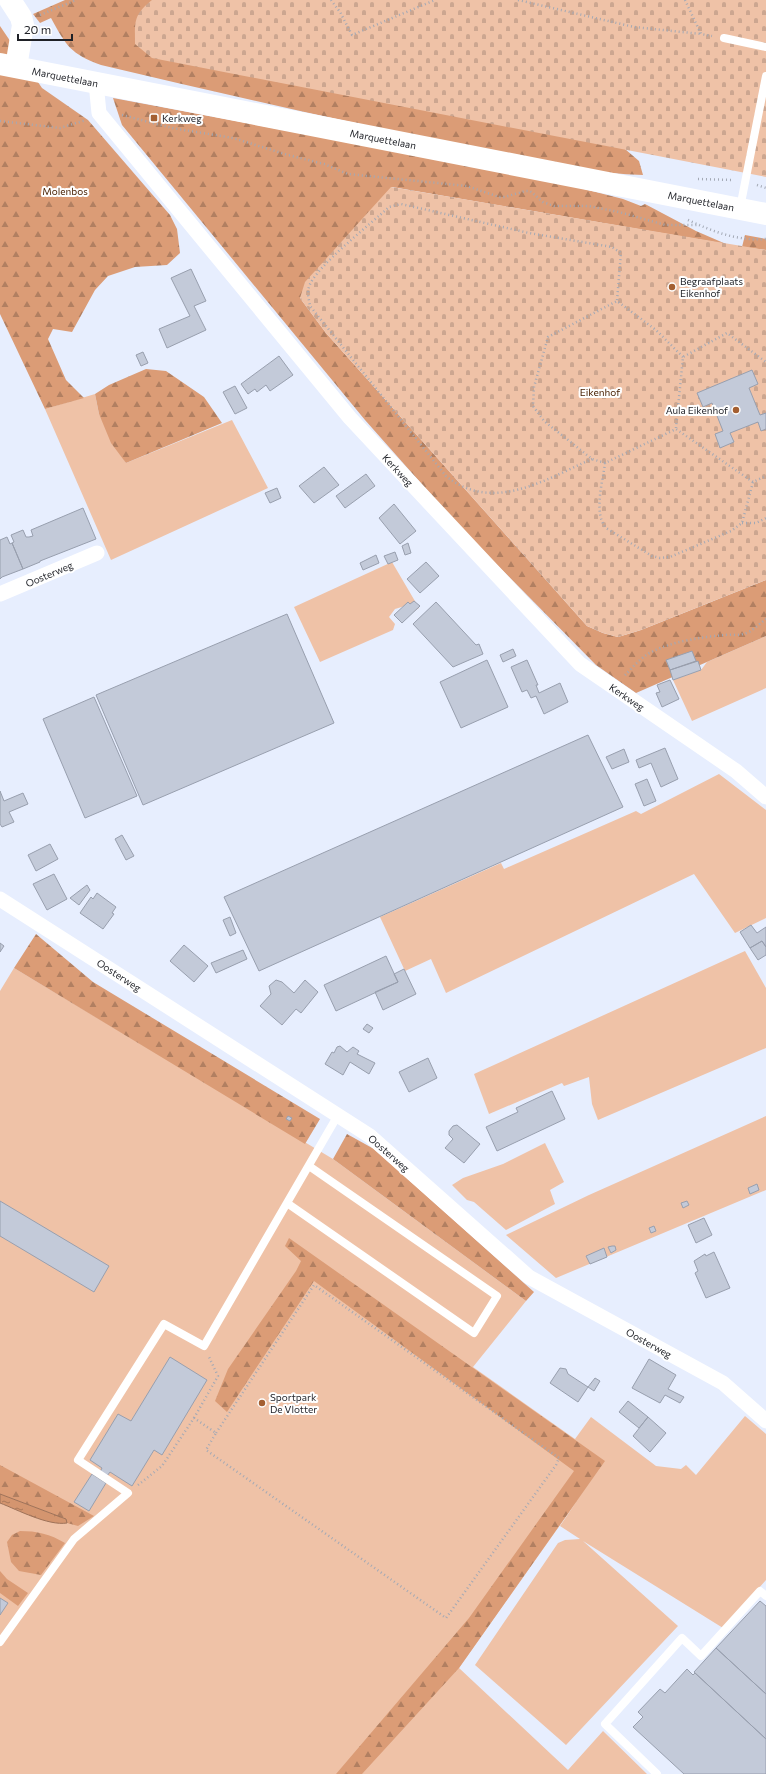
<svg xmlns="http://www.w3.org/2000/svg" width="766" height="1774" font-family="Commissioner,sans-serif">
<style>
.green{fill:#efc2a7}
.forest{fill:url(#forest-firs)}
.cemetery{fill:url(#cemetery-stones)}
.water{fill:url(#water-ripples);stroke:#9e7259}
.building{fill:#c3cad9;stroke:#989fae}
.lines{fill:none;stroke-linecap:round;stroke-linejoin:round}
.path{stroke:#a3a9b5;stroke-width:2.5;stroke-dasharray:1 3;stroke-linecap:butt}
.lane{stroke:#fff;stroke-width:8}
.street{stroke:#fff;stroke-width:15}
.secondary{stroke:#fff;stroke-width:22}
.poi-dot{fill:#a45f31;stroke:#fff;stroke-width:1.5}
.labels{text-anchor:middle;stroke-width:4;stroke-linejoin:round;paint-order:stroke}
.street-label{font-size:10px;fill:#1f2127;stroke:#fff}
.poi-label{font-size:10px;fill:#1f2127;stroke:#fff;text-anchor:start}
.park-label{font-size:10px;fill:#482002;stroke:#fff}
</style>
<defs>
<pattern id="forest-firs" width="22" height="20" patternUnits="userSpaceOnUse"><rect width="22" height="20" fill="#db9c76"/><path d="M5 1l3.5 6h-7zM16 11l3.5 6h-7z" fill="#b17f61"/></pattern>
<pattern id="cemetery-stones" width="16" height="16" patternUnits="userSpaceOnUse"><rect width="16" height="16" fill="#efc2a7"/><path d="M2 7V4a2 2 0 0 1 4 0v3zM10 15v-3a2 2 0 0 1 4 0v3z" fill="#cca690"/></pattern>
<pattern id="water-ripples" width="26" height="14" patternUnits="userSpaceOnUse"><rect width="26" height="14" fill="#d4956f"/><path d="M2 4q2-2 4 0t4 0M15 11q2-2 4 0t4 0" fill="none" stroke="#ab795b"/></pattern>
</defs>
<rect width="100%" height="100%" fill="#e7eefe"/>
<path class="green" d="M 95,394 L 99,414 L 126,463 L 232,420 L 268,488 L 111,560 L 45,409 Z
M 392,562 L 419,608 L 413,612 L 405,606 L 395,609 L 389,617 L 395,624 L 393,630 L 320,662 L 294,607 Z
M 766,636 L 766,688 L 692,721 L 673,680 L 701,670 L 707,662 Z
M 719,774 L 766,810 L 766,918 L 735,933 L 694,874 L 446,993 L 431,959 L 405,971 L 380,917 L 501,863 L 504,869 L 636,811 L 641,814 Z
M 745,951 L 766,988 L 766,1048 L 598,1120 L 592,1104 L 589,1077 L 564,1086 L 562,1083 L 489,1114 L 474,1074 Z
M 14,968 L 333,1159 L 526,1301 L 473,1367 L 575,1439 L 591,1417 L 656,1466 L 681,1469 L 686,1465 L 696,1475 L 745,1416 L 766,1434 L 766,1580 L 723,1628 L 583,1541 L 678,1626 L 566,1745 L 475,1665 L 558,1543 L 565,1540 L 580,1539 L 560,1526 L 577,1501 L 459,1668 L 568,1770 L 603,1731 L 647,1774 L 0,1774 L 0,991 Z
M 766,1116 L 766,1190 L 556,1278 L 506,1235 L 589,1195 Z
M 545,1143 L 564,1182 L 550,1190 L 555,1204 L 506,1230 L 474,1202 L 467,1200 L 452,1185 L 463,1178 L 503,1164 Z"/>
<path class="forest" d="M 65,0 L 182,0 L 625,149 L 639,161 L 643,175 C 577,173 508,155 443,142 C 329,118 215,92 101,65 C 71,54 66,46 51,18 L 40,23 L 33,14 Z
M 0,26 L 42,88 L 88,120 L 170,215 L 177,229 L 180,253 L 167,265 L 135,267 L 108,276 L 95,290 L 72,332 L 53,329 L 48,339 L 66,380 L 84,398 L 45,409 L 0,314 Z
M 113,98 L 545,179 L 623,199 L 641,206 L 645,204 L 696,231 L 726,244 L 392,187 L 300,298 L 326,333 L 587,626 L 603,633 L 618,637 L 641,630 L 766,580 L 766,636 L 636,693 L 596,665 L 458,525 L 365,420 L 122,125 Z
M 745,235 L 766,239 L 766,250 L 742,247 Z
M 146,369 L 166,371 L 204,397 L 222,423 L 126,463 L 111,443 L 99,414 L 95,394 L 109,385 Z
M 36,934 L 93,982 L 320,1119 L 305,1144 L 14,968 Z
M 347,1134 L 374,1149 L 534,1292 L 526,1301 L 333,1159 Z
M 289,1238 L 605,1461 L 459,1668 L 362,1774 L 336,1774 L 469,1618 L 574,1471 L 314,1281 L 227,1412 L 215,1401 L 228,1369 L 296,1271 L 301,1261 L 285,1246 Z
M 0,1465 L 94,1516 L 78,1526 L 67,1523 L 66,1519 L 0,1494 Z
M 20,1531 C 37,1531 50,1534 65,1543 L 41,1575 L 19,1571 L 11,1562 L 7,1542 L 12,1535 Z
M 0,1571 L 7,1579 L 28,1593 L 18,1606 L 0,1593 Z"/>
<path class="cemetery" d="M 152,0 L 766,0 L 766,177 L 152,58 L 135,44 C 135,22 133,15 152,0 Z
M 391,187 L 766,250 L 766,580 L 641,630 L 618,637 L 603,633 L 587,626 L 326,333 L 300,298 L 305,282 Z"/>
<path class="water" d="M 0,1494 L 66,1519 L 67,1523 C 48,1526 18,1510 0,1503 Z"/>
<path class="building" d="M 191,269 L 206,301 L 194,306 L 206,330 L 167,348 L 159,329 L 190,316 L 171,278 Z
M 143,352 L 148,363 L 141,366 L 136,355 Z
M 279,356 L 293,375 L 270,391 L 266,385 L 257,392 L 255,389 L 248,394 L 241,384 Z
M 752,370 L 758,384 L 749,388 L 760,415 L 766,413 L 766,429 L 761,431 L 758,422 L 730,433 L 734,442 L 720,448 L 715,434 L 723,431 L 712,403 L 703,407 L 697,393 Z
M 235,386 L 247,408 L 235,414 L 223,392 Z
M 324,467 L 339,485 L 314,503 L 299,486 Z
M 366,474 L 375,486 L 345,508 L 336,496 Z
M 277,488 L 281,498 L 270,503 L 265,493 Z
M 394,504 L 416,531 L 400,544 L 379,518 Z
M 83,508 L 96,539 L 40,561 L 40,562 L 23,569 L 12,543 L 14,542 L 11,535 L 23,530 L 26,537 L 29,537 L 33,536 L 31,530 Z
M 7,537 L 10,544 L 12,543 L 23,569 L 2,577 L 0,579 L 0,540 Z
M 408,543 L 411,553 L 405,555 L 402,546 Z
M 395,552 L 398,560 L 388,564 L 384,556 Z
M 376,555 L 379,563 L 363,570 L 360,563 Z
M 426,562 L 439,576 L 420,593 L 407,579 Z
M 414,601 L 420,606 L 402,623 L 394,615 L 408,602 L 410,604 Z
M 436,602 L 476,645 L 479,644 L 483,654 L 453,667 L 413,624 Z
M 287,614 L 334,723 L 143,805 L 96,695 Z
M 513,649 L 516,656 L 503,662 L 500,655 Z
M 692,651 L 696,661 L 670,670 L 666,660 Z
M 487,660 L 508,707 L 461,728 L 440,682 Z
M 527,660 L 538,685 L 536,685 L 539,693 L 560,683 L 568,702 L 544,714 L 536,696 L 531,698 L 527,690 L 522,692 L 511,667 Z
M 698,661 L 701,670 L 673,680 L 670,670 Z
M 670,680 L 679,699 L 662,707 L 656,693 L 660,692 L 657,685 Z
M 94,697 L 137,796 L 85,818 L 43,719 Z
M 588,735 L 623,807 L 259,971 L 224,897 Z
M 665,748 L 678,779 L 661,787 L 651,763 L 639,768 L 636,760 Z
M 624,749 L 629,762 L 612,769 L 606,757 Z
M 647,779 L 656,801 L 644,806 L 635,784 Z
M 0,791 L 4,801 L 23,793 L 28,804 L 9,812 L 14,822 L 2,827 L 0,824 Z
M 122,835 L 134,856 L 126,860 L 115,839 Z
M 50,844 L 58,859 L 36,871 L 28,855 Z
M 54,874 L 67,899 L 47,910 L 33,884 Z
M 87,885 L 90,890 L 79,905 L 70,898 Z
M 97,893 L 116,907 L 112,913 L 114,914 L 103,929 L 80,913 L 91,897 L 93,899 Z
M 230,917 L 236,933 L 230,936 L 223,920 Z
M 751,925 L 757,933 L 766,927 L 766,947 L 762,941 L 750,948 L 740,932 Z
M 762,941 L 766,947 L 766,955 L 758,960 L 750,948 Z
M 0,943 L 4,946 L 0,952 Z
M 184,945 L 208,966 L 194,982 L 170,961 Z
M 243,950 L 247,959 L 216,973 L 211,963 Z
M 386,956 L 398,982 L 336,1011 L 324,985 Z
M 404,969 L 416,994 L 383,1010 L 375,992 L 398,982 L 394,974 Z
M 276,980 L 282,982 L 294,993 L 305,980 L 318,992 L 301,1013 L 296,1009 L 282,1025 L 260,1006 L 271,994 L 269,986 Z
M 367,1024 L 373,1028 L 369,1033 L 363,1029 Z
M 340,1046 L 347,1052 L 353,1047 L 359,1051 L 357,1054 L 375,1063 L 369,1074 L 350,1062 L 343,1075 L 325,1064 L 332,1052 L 334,1053 L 337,1047 Z
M 428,1058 L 437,1078 L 409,1092 L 399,1072 Z
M 552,1091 L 565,1119 L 497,1151 L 486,1127 L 518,1112 L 516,1108 Z
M 288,1116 L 292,1118 L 290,1121 L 286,1119 Z
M 457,1125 L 480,1144 L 464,1163 L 445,1148 L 453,1139 L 449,1135 L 449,1131 L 453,1126 Z
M 757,1184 L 759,1190 L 750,1194 L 748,1188 Z
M 0,1201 L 109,1266 L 94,1292 L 0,1236 Z
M 687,1201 L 689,1205 L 683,1208 L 681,1203 Z
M 704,1218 L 712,1235 L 696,1243 L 688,1225 Z
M 654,1226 L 656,1231 L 651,1233 L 649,1228 Z
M 612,1246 L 615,1246 L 616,1250 L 611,1253 L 608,1247 Z
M 604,1248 L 607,1257 L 590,1264 L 586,1256 Z
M 714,1252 L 730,1288 L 706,1298 L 695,1273 L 698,1271 L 694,1261 L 705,1254 L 706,1256 Z
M 170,1357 L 207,1380 L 162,1455 L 154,1450 L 132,1486 L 110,1472 L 107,1476 L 100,1472 L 102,1468 L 90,1460 L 118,1414 L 131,1421 Z
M 649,1359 L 676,1375 L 668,1389 L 684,1397 L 680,1403 L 665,1395 L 660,1403 L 632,1388 Z
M 560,1368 L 566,1369 L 568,1374 L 588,1387 L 578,1402 L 550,1383 Z
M 595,1378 L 600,1381 L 594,1391 L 588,1387 Z
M 628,1401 L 648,1417 L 639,1428 L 619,1412 Z
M 648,1417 L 666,1433 L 650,1452 L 633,1436 Z
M 92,1474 L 106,1483 L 89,1511 L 74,1502 Z
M 0,1598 L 8,1603 L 0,1615 Z
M 760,1601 L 766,1606 L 766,1694 L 716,1648 Z
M 716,1648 L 766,1694 L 766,1739 L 694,1672 Z
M 687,1669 L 693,1675 L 695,1673 L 766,1739 L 766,1774 L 684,1774 L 633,1727 L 643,1717 L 638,1712 L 660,1689 L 665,1693 Z"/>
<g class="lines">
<path class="path" d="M 331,0 L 340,12 L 352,35 L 435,0
M 518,0 L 634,27 L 701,34
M 685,0 L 701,34 L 712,36
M 40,15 L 76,0
M 122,115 L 172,128 L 233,138 L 288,155 L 324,164 L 348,174 L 467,186 L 499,197 L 505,197 L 525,191 L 530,191 L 543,202 L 554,206 L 588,206 L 619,212 L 665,225 L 699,225
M 0,121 L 60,128 L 86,120
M 698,179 L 732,180
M 757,185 L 766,188
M 688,220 C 714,232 737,241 766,239
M 683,357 L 656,330 L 617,301 L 548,337 L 534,387 L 533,406 L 544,421 L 592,459 L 605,463 L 676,429 L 753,482 L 766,476
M 676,428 L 683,357 L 727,333 L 766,362
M 592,459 C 546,479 493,514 446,476 L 310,306 C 309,300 307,293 309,287 C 314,268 372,223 389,207 L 401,204 L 529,233 L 612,247 L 621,253 L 617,301
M 605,463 C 603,481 593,513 606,528 L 652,556 L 660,558 L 670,557 L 731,531 L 742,523 L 753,482
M 742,523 L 756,523 L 766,518
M 625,675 C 631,669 638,661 645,656 C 665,642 702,637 725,635 C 731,634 737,636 743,634 C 752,632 759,624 766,619
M 194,1418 L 218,1376 L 209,1357
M 138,1485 L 162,1466 L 194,1418 L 216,1433 L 206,1450 L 446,1618 L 556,1465 L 559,1458 L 314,1285 L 216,1433"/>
<path class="lane" d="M 724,38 L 766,47
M 740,208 L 766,76
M 287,1203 L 474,1333 L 497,1296 L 309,1166
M 0,1642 L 74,1539 L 128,1493 L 78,1460 L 164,1324 L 204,1346 L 338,1115
M 657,1774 L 605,1724 L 682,1638 L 701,1656 L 760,1591 L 766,1596"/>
<path class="street" d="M 96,83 L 99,113 L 350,418 L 580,664 L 736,771 L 766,797
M 0,594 L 97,553
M 0,899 L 370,1136 L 529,1277 L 723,1383 L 766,1421"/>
<path class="secondary" d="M 10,0 L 21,17 L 23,25 L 16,67
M 0,64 L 766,214"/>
</g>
<g class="poi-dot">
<rect x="150" y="114" width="8" height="8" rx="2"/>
<circle cx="672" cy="287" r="4"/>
<circle cx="736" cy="410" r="4"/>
<circle cx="262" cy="1403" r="4"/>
</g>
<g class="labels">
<g class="street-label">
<text transform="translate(65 77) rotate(11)" y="4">Marquettelaan</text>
<text transform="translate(383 139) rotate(11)" y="4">Marquettelaan</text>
<text transform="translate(701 201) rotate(11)" y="4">Marquettelaan</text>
<text transform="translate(398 470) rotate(47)" y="4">Kerkweg</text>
<text transform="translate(49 574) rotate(-23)" y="4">Oosterweg</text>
<text transform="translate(627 697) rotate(34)" y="4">Kerkweg</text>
<text transform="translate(119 975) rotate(33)" y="4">Oosterweg</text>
<text transform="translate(389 1153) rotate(41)" y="4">Oosterweg</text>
<text transform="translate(649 1343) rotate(29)" y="4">Oosterweg</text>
</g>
<g class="poi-label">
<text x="162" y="122">Kerkweg</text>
<text x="680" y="285">Begraafplaats<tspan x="680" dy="12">Eikenhof</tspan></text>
<text x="728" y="414" text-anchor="end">Aula Eikenhof</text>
<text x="270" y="1401">Sportpark<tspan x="270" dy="12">De Vlotter</tspan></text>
</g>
<g class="park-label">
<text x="65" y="195">Molenbos</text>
<text x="600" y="396">Eikenhof</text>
</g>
</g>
<path d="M18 34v6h54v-6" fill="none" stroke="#1f2127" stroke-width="2"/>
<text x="24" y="34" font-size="12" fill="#1f2127" stroke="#ffffff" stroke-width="3" paint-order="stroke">20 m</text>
</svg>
